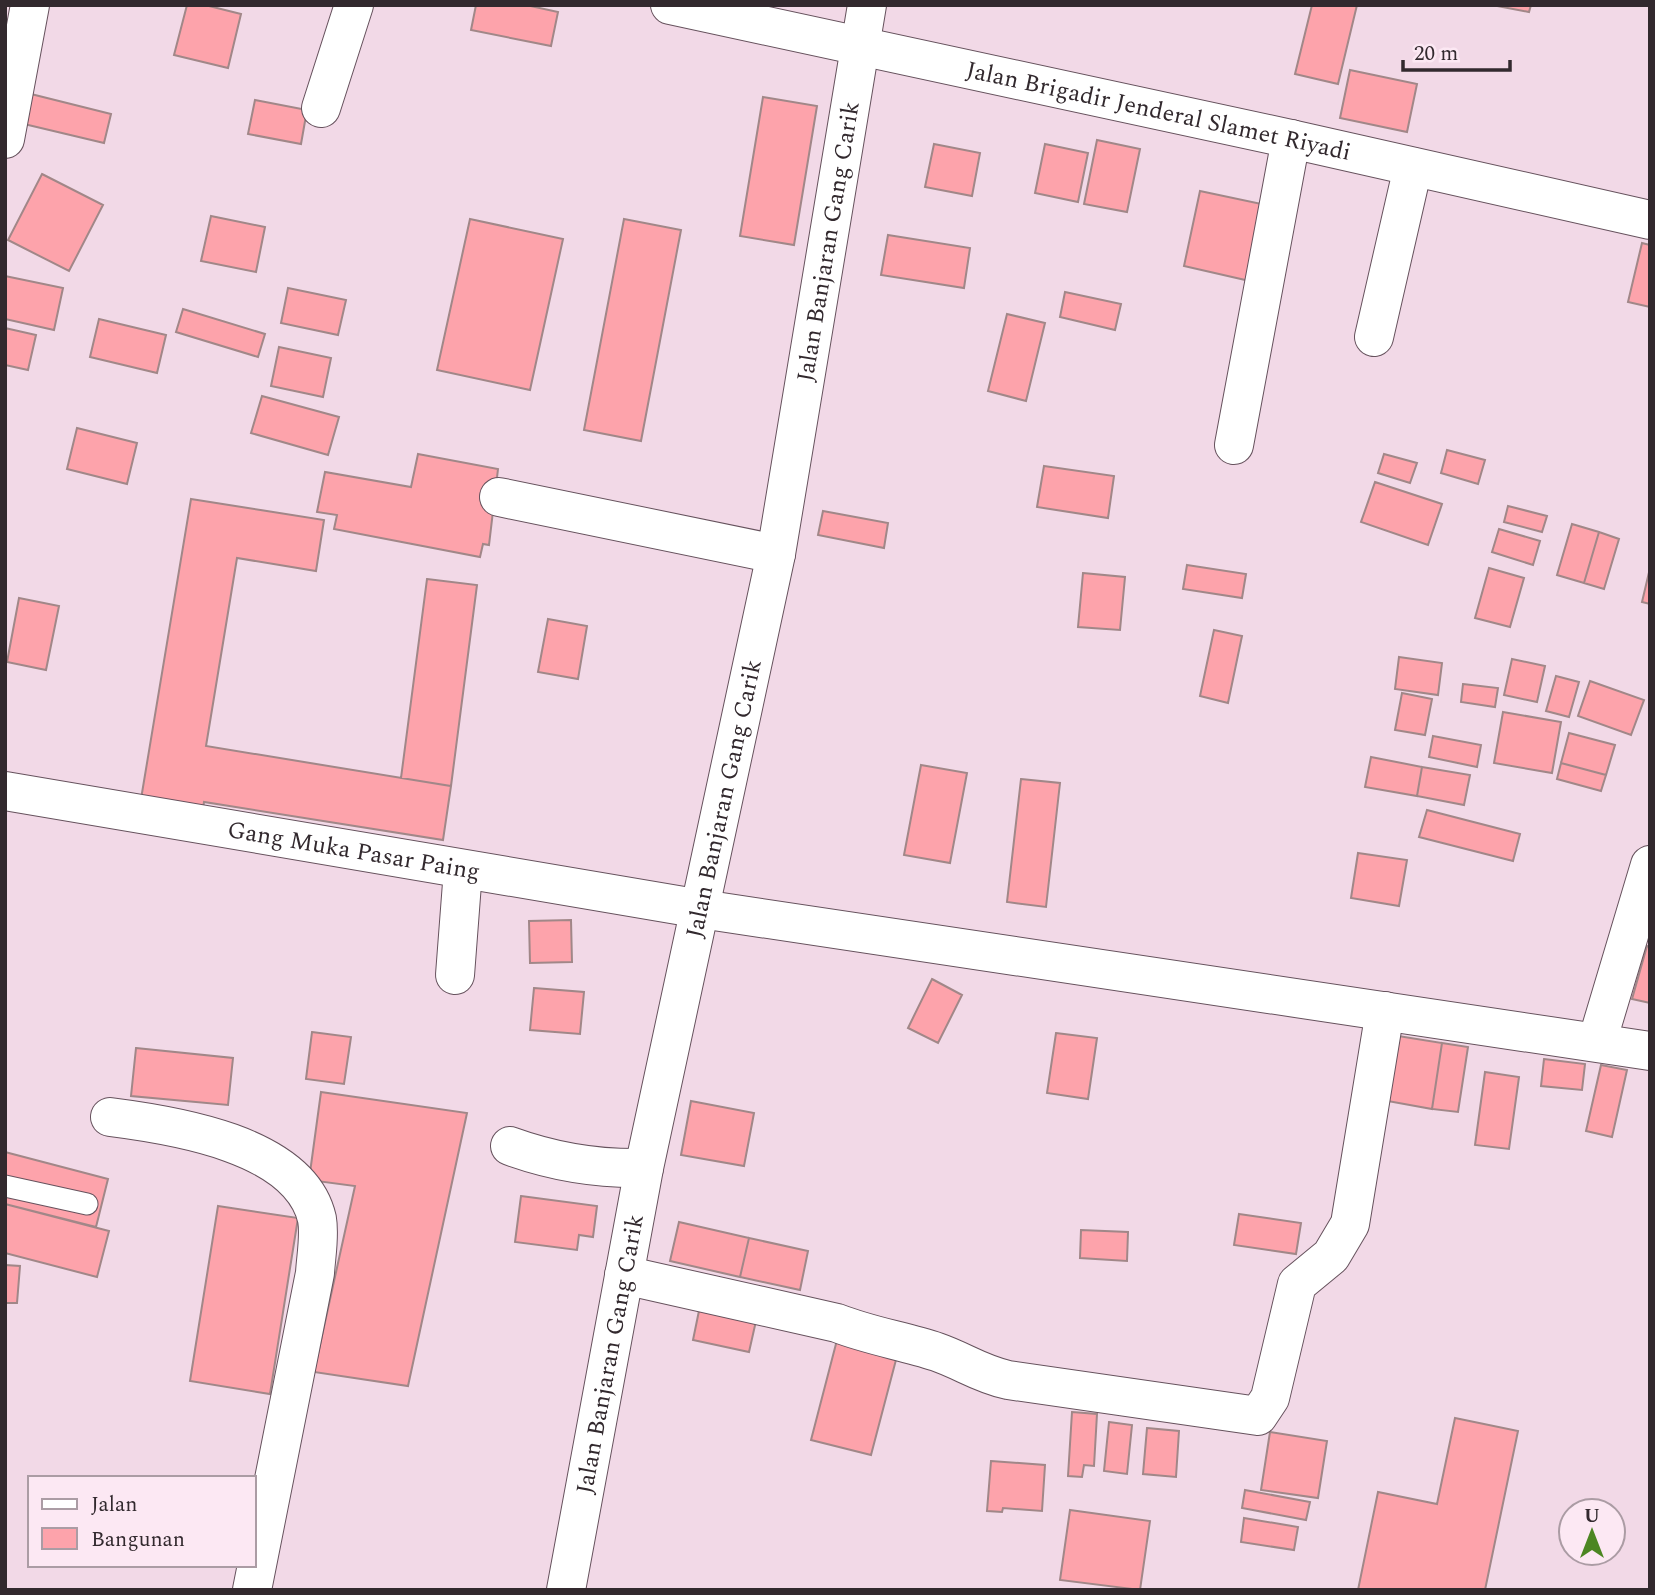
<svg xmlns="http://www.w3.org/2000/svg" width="1655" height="1595" font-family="Spectral,serif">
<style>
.building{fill:#fda3ab;stroke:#a18788;stroke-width:2}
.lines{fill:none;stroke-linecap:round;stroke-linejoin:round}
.service-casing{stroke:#66525d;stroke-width:23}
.minor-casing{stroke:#66525d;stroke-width:40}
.tertiary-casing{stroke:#66525d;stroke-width:40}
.service{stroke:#fff;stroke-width:21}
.minor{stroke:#fff;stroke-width:38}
.tertiary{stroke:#fff;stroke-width:38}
.labels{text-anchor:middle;stroke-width:5;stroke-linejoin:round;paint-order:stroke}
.street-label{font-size:24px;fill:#32292e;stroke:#fce8f3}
</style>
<rect width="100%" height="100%" fill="#f2d9e7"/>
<path class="building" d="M 187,5 L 205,5 L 241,14 L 228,68 L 174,55 Z
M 476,5 L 526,5 L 558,12 L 551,46 L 471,30 Z
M 1312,5 L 1357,5 L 1338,84 L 1295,74 Z
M 1492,5 L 1531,5 L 1529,12 Z
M 1350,70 L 1417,84 L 1407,132 L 1340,118 Z
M 31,94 L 111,114 L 104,143 L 24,124 Z
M 763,97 L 817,106 L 794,245 L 740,236 Z
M 255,100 L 307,110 L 301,144 L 248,134 Z
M 1097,140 L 1140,149 L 1127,212 L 1084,204 Z
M 934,144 L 980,153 L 972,196 L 925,187 Z
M 1045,144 L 1088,153 L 1078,202 L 1035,193 Z
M 42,174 L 103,205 L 69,271 L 8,240 Z
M 1200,191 L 1271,206 L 1254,282 L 1184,266 Z
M 211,216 L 265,227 L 256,272 L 201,261 Z
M 470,219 L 563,239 L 530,390 L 437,370 Z
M 624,219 L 681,230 L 641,441 L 584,430 Z
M 888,235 L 970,248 L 964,288 L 881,275 Z
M 1642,243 L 1650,245 L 1650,307 L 1628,302 Z
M 5,276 L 63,288 L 54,330 L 5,319 Z
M 288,288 L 346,300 L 338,335 L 281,323 Z
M 1065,292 L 1121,304 L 1115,330 L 1060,317 Z
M 183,309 L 265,334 L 258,357 L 176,332 Z
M 1007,314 L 1045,323 L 1026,401 L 988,391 Z
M 99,319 L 166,335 L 157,373 L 90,357 Z
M 5,328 L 36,335 L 28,370 L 5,365 Z
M 279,347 L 331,358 L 323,397 L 271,386 Z
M 262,396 L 339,417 L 328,455 L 251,433 Z
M 77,428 L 137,443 L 127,484 L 67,469 Z
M 1447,450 L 1485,460 L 1478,484 L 1441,473 Z
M 418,454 L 498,469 L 489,545 L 483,544 L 480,557 L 334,529 L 337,515 L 317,512 L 325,472 L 411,487 Z
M 1384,454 L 1417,463 L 1410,483 L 1378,473 Z
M 1044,466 L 1114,476 L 1108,518 L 1037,507 Z
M 1375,482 L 1442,504 L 1428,545 L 1361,522 Z
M 191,499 L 324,520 L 316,571 L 237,558 L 206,746 L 451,786 L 443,840 L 204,802 L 202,815 L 140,805 Z
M 1508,506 L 1547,516 L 1542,532 L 1504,522 Z
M 823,511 L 888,523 L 884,548 L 818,535 Z
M 1572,524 L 1599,532 L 1584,583 L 1557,575 Z
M 1499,529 L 1540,541 L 1533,565 L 1492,552 Z
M 1599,532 L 1619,539 L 1604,589 L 1584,583 Z
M 1187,565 L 1246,574 L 1242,598 L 1183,589 Z
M 1489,568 L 1524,578 L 1510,627 L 1475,618 Z
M 1650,568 L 1650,604 L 1642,602 Z
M 1083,573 L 1125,577 L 1120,630 L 1078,627 Z
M 427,579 L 477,585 L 451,786 L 401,778 Z
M 19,598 L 59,606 L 46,670 L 7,662 Z
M 548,619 L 587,626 L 578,679 L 538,672 Z
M 1214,630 L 1242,636 L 1228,703 L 1200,696 Z
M 1399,657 L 1442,663 L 1438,695 L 1395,689 Z
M 1512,659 L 1545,666 L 1537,702 L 1504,695 Z
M 1556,676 L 1579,682 L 1569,717 L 1546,711 Z
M 1590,681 L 1644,700 L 1631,735 L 1578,716 Z
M 1463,684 L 1498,688 L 1495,707 L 1461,702 Z
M 1402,693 L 1432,699 L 1425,735 L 1395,730 Z
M 1503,712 L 1561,722 L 1552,773 L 1494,763 Z
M 1569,733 L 1615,745 L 1606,775 L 1561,763 Z
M 1433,736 L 1481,745 L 1477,767 L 1429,757 Z
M 1371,757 L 1422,767 L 1417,796 L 1365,787 Z
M 1561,763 L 1606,775 L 1601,791 L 1557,779 Z
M 921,765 L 967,773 L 950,863 L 904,855 Z
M 1422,767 L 1470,775 L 1464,805 L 1417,796 Z
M 1021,779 L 1060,783 L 1046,907 L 1007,902 Z
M 1427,810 L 1520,834 L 1513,861 L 1419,837 Z
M 1358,853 L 1407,860 L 1399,906 L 1351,898 Z
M 571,920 L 572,962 L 530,963 L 529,921 Z
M 1647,946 L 1650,947 L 1650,1003 L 1632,999 Z
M 932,979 L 962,995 L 938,1043 L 908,1028 Z
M 534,988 L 584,992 L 580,1034 L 530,1030 Z
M 312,1032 L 351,1037 L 344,1084 L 306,1079 Z
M 1056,1033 L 1097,1038 L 1088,1099 L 1047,1093 Z
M 1392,1035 L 1442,1043 L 1432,1109 L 1382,1100 Z
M 1442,1043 L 1468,1047 L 1458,1112 L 1432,1109 Z
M 136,1048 L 233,1058 L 228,1105 L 131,1096 Z
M 1544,1059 L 1585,1064 L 1582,1090 L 1541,1086 Z
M 1601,1065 L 1627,1070 L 1612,1137 L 1586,1131 Z
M 1485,1072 L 1519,1077 L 1509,1149 L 1475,1145 Z
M 321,1092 L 467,1113 L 408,1386 L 314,1372 L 355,1186 L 309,1180 Z
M 691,1101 L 754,1113 L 744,1166 L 681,1155 Z
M 5,1152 L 108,1179 L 96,1227 L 5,1204 Z
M 521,1196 L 597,1206 L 593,1237 L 579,1235 L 577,1250 L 515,1242 Z
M 5,1204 L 109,1231 L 97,1277 L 5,1253 Z
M 218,1206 L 298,1218 L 270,1394 L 190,1381 Z
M 1239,1214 L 1301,1223 L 1296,1254 L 1234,1245 Z
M 679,1222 L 749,1238 L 740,1277 L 670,1261 Z
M 1081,1230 L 1128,1232 L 1127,1261 L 1080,1258 Z
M 749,1238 L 808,1251 L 800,1290 L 740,1277 Z
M 5,1265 L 20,1266 L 17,1303 L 5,1303 Z
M 701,1301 L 758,1312 L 749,1352 L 693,1340 Z
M 837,1340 L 897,1356 L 871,1455 L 811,1440 Z
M 1072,1412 L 1097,1414 L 1094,1466 L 1084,1465 L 1082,1477 L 1068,1476 Z
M 1455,1418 L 1518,1431 L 1485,1590 L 1358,1590 L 1378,1492 L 1437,1504 Z
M 1109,1422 L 1132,1425 L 1127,1474 L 1104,1471 Z
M 1147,1428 L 1179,1431 L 1176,1477 L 1143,1474 Z
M 1270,1432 L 1327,1441 L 1318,1498 L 1261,1490 Z
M 991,1461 L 1045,1465 L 1042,1511 L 1003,1508 L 1002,1512 L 987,1511 Z
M 1245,1490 L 1310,1502 L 1306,1520 L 1242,1508 Z
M 1070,1510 L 1150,1521 L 1140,1590 L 1060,1580 Z
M 1244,1518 L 1298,1527 L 1294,1550 L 1241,1542 Z"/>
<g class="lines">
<g class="service-casing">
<path id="service" d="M 5,1186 L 87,1204"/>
</g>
<g class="minor-casing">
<g id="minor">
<path d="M 321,108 L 354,5"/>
<path d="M 5,139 L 30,5"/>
<path d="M 1374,337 L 1413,167"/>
<path d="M 1234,445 L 1291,139"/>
<path d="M 499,497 L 776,554"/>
<path id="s1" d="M 5,791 L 701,909 L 1650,1051"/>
<path d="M 455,975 L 463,870"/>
<path d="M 1597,1042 L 1650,865"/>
<path d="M 110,1117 C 173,1125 300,1144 317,1219 C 320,1236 316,1256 315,1273 L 252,1590"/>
<path d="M 510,1146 C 554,1162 598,1169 644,1168"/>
<path d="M 624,1275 L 837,1323 C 870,1336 904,1341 937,1352 C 963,1361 980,1374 1008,1380 L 1258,1416 L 1270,1398 L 1297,1284 L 1331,1256 L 1350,1224 L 1385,1011"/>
</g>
</g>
<g class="tertiary-casing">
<g id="tertiary">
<path id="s2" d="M 670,5 L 1291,139 L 1650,220"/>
<path id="s3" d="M 566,1590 L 644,1168 L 776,554 L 867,5"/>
</g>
</g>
<use href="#service" class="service"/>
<use href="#minor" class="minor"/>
<use href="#tertiary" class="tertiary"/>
</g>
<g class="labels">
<g class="street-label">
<text dy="8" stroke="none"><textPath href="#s2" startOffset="500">Jalan Brigadir Jenderal Slamet Riyadi</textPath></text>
<text dy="8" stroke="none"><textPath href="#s3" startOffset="1374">Jalan Banjaran Gang Carik</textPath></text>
<text dy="8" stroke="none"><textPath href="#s3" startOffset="807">Jalan Banjaran Gang Carik</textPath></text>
<text dy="8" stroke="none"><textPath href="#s1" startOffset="354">Gang Muka Pasar Paing</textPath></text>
<text dy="8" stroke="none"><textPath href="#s3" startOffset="240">Jalan Banjaran Gang Carik</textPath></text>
</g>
</g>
<rect width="1655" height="1595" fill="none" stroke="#32292e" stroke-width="14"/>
<rect x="28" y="1476" width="228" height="91" fill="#fce8f3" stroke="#ab9ca4" stroke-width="2"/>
<rect x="42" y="1499" width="35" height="10" fill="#ffffff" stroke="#ab9ca4" stroke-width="2"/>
<text x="91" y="1511" font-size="21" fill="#32292e">Jalan</text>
<rect x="42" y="1528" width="35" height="21" fill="#fda3ab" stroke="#ab9ca4" stroke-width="2"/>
<text x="91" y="1546" font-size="21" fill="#32292e">Bangunan</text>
<g transform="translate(1592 1532)"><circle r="33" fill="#fce8f3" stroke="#ab9ca4" stroke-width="2"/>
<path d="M0-5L12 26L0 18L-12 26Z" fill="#4c8622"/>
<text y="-10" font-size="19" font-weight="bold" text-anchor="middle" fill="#32292e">U</text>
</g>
<path d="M1403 60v10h107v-10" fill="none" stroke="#32292e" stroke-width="3.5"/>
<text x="1414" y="60" font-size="21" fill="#32292e" stroke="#fce8f3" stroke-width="5" paint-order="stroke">20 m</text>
</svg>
